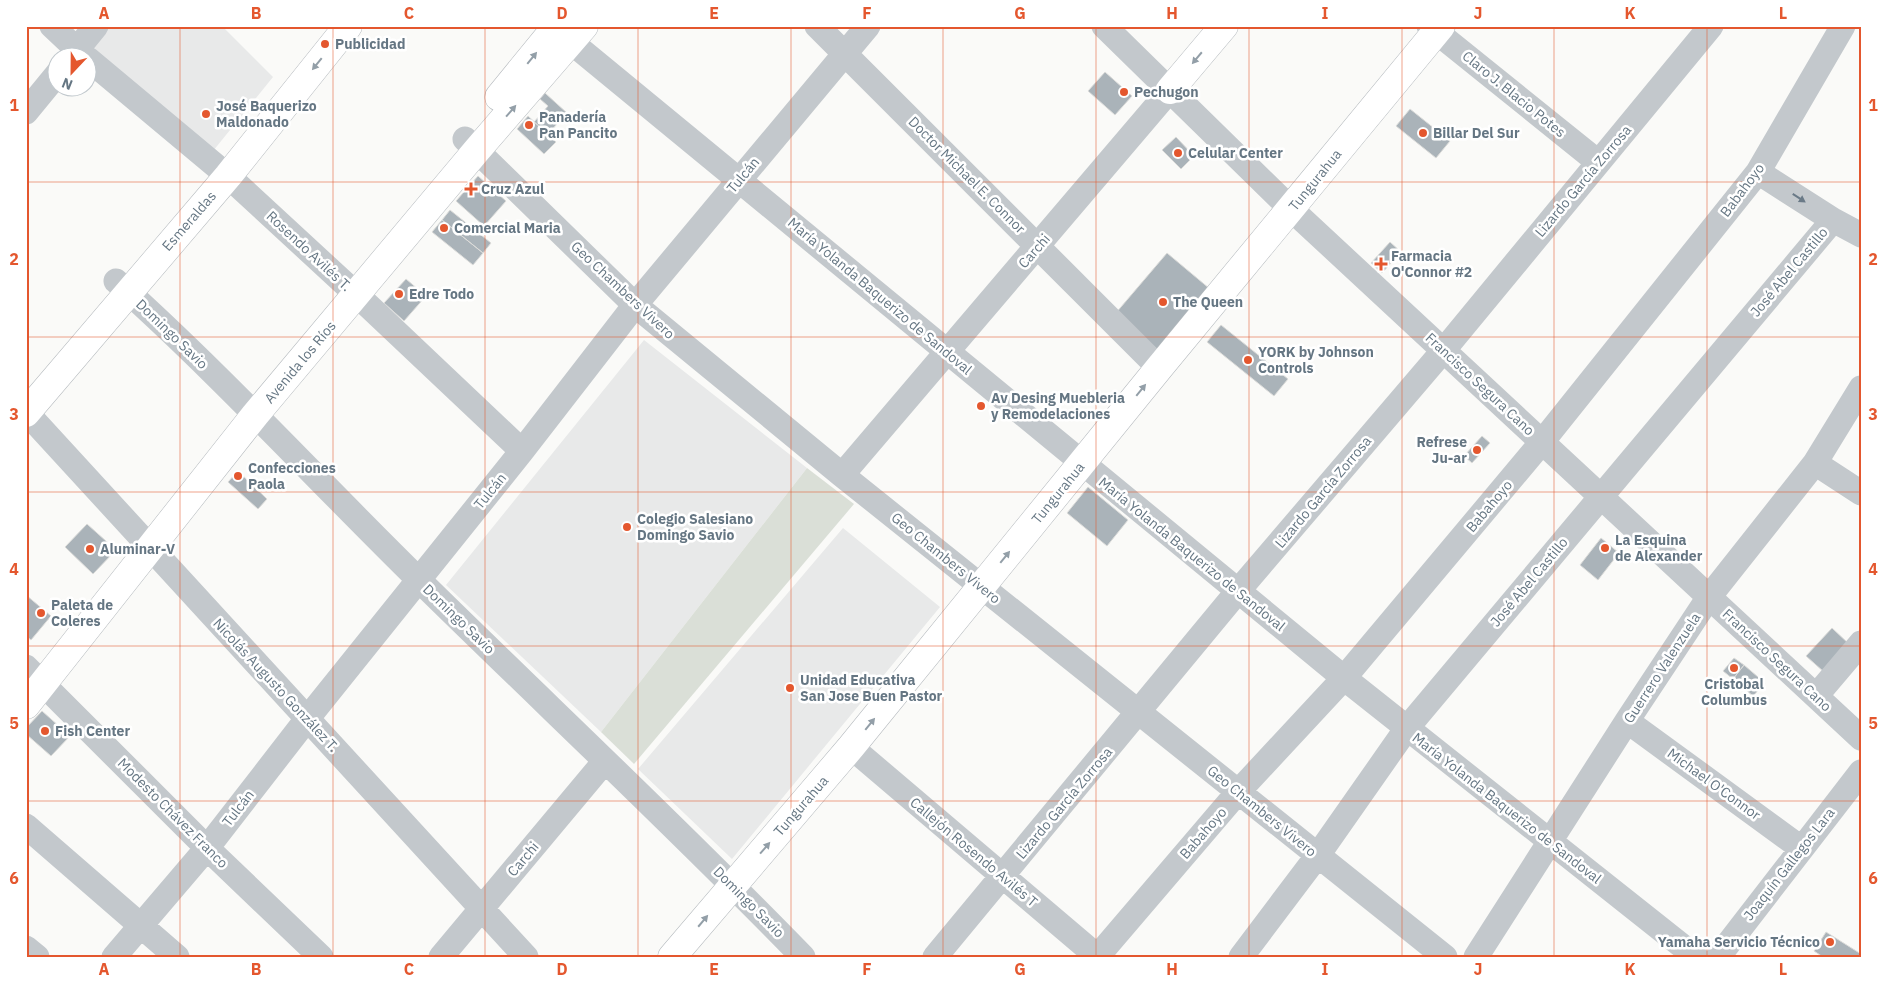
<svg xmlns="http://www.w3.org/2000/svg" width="1887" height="983" font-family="'IBM Plex Sans',sans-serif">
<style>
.built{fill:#e8e9e9}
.green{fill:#dadfd7}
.building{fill:#aab3b9;stroke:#dcdcda}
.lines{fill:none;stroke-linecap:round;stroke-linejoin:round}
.major-casing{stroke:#b5babe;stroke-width:29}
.minor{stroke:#c3c8cc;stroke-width:25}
.major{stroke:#fff;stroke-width:28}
.oneway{fill:#939fa8}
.oneway2{fill:#6a7a87}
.grid{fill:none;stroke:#e4572e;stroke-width:1;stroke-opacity:0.55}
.poi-dot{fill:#e4572e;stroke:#fff;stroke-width:2}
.labels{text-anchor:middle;stroke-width:5;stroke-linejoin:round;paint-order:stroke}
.poi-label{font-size:14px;font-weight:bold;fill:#657683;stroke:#fff;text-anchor:start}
.street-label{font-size:14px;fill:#657683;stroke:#fff}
.neatline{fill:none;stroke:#e4572e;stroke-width:2}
.grid-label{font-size:16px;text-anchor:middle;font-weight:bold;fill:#e4572e}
</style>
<rect width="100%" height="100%" fill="#fafaf8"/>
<path class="built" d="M 106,26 L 222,26 L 273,77 L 213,151 L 87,49 Z
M 644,340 L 807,468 L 601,732 L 446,585 Z
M 843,528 L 940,607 L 732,859 L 638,769 Z"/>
<path class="green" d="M 807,468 L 854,504 L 634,764 L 601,732 Z"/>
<path class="building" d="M 1105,72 L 1132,96 L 1115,115 L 1088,91 Z
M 545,93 L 567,113 L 548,134 L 534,122 L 548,106 L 540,99 Z
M 1410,109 L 1450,141 L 1436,158 L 1396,126 Z
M 528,116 L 556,142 L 544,154 L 517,129 Z
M 1176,137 L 1194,156 L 1181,169 L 1162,150 Z
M 478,176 L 506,201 L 484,226 L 456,201 Z
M 450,210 L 491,243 L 483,253 L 442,220 Z
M 442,220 L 483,253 L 473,265 L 432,232 Z
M 1390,242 L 1401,252 L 1382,273 L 1371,263 Z
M 1167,253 L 1210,289 L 1158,350 L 1115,314 Z
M 406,279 L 426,296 L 404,321 L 384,303 Z
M 1221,325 L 1288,379 L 1274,396 L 1207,342 Z
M 1482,436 L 1490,443 L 1472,463 L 1464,456 Z
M 238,471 L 267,499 L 258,509 L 228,482 Z
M 1088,487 L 1128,520 L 1107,546 L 1067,513 Z
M 87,524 L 116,550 L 93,574 L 65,547 Z
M 1601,538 L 1619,553 L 1598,580 L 1580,565 Z
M 26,595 L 51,616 L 31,640 L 26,636 Z
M 1832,628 L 1849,644 L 1824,672 L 1806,656 Z
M 1734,658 L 1744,665 L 1733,679 L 1723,671 Z
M 1744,665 L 1765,683 L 1753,696 L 1733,679 Z
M 42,711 L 70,736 L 51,756 L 26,734 L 26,728 Z
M 1826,932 L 1861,954 L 1861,957 L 1823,957 L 1814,951 Z"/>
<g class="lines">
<g class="major-casing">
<path id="major" d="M 1170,90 L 1224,26
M 499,97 L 557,26
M 26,413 L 228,176 L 348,26
M 26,705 L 255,415 L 477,150 L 584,26
M 672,957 L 851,747 L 1159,368 L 1441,26"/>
</g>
<path class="minor" d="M 52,26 L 86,58
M 817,26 L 1159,368
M 1104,26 L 1291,209 L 1861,738
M 1429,26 L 1598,162
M 557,27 L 571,42 L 1344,678 L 1696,957
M 70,58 L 96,26
M 88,59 L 228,176 L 357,295 L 522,451
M 26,112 L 58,73
M 465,139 L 635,305 L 842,475 L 1445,957
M 1758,172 L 1833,220 L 1861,235
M 116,281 C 222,376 318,481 419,580 C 547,706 678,828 803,957
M 26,412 L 526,957
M 1815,463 L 1861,493
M 842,475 L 1170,90
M 26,667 L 207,848 L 321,957
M 1816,696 L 1861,643
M 1627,721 L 1801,848
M 851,747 L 1098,957
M 26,826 L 177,957
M 26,948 L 37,957
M 114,957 L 207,848 L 307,719 L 522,451 L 635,305 L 868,26
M 441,957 L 605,761
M 935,957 L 1238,591 L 1443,351 L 1711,26
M 1097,957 L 1238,792 L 1344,678 L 1542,442 L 1758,172 L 1843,26
M 1241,957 L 1318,855 L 1407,728 L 1833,220
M 1476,957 L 1627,721 L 1709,597 L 1815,463 L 1861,388
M 1718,957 L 1861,772"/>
<use href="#major" class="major"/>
</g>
<defs><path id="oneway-solid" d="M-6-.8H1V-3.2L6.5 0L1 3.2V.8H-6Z" transform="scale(1.25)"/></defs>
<g class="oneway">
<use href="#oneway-solid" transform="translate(532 58) rotate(-51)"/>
<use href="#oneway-solid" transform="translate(1197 58) rotate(130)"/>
<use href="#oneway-solid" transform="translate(317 64) rotate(129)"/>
<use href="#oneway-solid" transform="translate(511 111) rotate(-49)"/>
<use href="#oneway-solid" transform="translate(1141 390) rotate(-51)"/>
<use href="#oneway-solid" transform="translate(1005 557) rotate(-51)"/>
<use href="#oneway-solid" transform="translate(870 724) rotate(-51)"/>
<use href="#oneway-solid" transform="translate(765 848) rotate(-49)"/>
<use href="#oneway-solid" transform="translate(703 921) rotate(-50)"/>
</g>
<use class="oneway2" href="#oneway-solid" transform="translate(1799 198) rotate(33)"/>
<path class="grid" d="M 180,26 L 180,957M 333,26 L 333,957M 485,26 L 485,957M 638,26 L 638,957M 791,26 L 791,957M 943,26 L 943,957M 1096,26 L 1096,957M 1249,26 L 1249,957M 1402,26 L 1402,957M 1554,26 L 1554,957M 1707,26 L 1707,957M 26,182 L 1861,182M 26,337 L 1861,337M 26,492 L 1861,492M 26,646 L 1861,646M 26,801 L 1861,801"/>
<g class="poi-dot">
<circle cx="325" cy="44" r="5"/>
<circle cx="1124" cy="92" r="5"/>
<circle cx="206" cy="114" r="5"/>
<circle cx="529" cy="125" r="5"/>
<circle cx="1423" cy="133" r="5"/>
<circle cx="1178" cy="153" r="5"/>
<path d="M468.5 181.5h5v5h5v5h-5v5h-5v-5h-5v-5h5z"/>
<circle cx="444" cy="228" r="5"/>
<path d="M1378.5 256.5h5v5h5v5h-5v5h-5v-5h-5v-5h5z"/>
<circle cx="399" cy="294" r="5"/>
<circle cx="1163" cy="302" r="5"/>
<circle cx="1248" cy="360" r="5"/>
<circle cx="981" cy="406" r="5"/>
<circle cx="1477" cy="450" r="5"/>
<circle cx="238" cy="476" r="5"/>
<circle cx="627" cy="527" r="5"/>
<circle cx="1605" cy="548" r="5"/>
<circle cx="90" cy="549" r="5"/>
<circle cx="41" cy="613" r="5"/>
<circle cx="1734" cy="668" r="5"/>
<circle cx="790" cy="688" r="5"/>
<circle cx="45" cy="731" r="5"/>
<circle cx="1830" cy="942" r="5"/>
</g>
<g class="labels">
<g class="poi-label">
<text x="335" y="49">Publicidad</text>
<text x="1134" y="97">Pechugon</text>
<text x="216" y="111">José Baquerizo<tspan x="216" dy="16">Maldonado</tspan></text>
<text x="539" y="122">Panadería<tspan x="539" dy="16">Pan Pancito</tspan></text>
<text x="1433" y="138">Billar Del Sur</text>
<text x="1188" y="158">Celular Center</text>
<text x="481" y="194">Cruz Azul</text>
<text x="454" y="233">Comercial Maria</text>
<text x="1391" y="261">Farmacia<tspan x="1391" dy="16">O'Connor #2</tspan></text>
<text x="409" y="299">Edre Todo</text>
<text x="1173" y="307">The Queen</text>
<text x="1258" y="357">YORK by Johnson<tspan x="1258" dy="16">Controls</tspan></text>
<text x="991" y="403">Av Desing Muebleria<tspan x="991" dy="16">y Remodelaciones</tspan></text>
<text x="1467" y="447" text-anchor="end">Refrese<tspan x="1467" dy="16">Ju-ar</tspan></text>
<text x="248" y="473">Confecciones<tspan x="248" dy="16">Paola</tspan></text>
<text x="637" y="524">Colegio Salesiano<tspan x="637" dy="16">Domingo Savio</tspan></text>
<text x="1615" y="545">La Esquina<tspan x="1615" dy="16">de Alexander</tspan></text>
<text x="100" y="554">Aluminar-V</text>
<text x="51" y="610">Paleta de<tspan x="51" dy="16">Coleres</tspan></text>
<text x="800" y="685">Unidad Educativa<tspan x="800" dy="16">San Jose Buen Pastor</tspan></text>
<text x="1734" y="689" text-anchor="middle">Cristobal<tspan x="1734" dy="16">Columbus</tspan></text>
<text x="55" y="736">Fish Center</text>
<text x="1820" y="947" text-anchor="end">Yamaha Servicio Técnico</text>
</g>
<g class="street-label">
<text transform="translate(1514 94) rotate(39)" y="5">Claro J. Blacio Potes</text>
<text transform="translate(743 175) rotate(-50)" y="5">Tulcán</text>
<text transform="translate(967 175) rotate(45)" y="5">Doctor Michael E. Connor</text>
<text transform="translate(1315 180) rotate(-51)" y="5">Tungurahua</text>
<text transform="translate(1583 181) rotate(-50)" y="5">Lizardo García Zorrosa</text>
<text transform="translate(1742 190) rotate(-53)" y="5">Babahoyo</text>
<text transform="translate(189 221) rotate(-49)" y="5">Esmeraldas</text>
<text transform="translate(309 251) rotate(43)" y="5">Rosendo Avilés T.</text>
<text transform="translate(1034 251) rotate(-49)" y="5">Carchi</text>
<text transform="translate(1789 272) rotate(-50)" y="5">José Abel Castillo</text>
<text transform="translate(623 290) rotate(43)" y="5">Geo Chambers Vivero</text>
<text transform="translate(880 296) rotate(40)" y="5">María Yolanda Baquerizo de Sandoval</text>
<text transform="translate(172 334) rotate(44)" y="5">Domingo Savio</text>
<text transform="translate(300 362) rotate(-50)" y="5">Avenida los Ríos</text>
<text transform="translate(1480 384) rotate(43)" y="5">Francisco Segura Cano</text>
<text transform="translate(490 491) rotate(-51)" y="5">Tulcán</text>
<text transform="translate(1323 492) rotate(-50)" y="5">Lizardo García Zorrosa</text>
<text transform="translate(1058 493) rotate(-51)" y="5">Tungurahua</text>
<text transform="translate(1489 506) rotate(-50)" y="5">Babahoyo</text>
<text transform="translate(1192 554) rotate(39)" y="5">María Yolanda Baquerizo de Sandoval</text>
<text transform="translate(946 558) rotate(39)" y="5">Geo Chambers Vivero</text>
<text transform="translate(1529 582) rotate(-50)" y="5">José Abel Castillo</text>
<text transform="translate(459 619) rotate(44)" y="5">Domingo Savio</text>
<text transform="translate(1777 660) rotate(43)" y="5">Francisco Segura Cano</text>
<text transform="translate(1662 668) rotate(-57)" y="5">Guerrero Valenzuela</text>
<text transform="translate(276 685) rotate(47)" y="5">Nicolás Augusto González T.</text>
<text transform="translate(1714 784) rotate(36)" y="5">Michael O'Connor</text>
<text transform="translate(1064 803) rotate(-50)" y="5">Lizardo García Zorrosa</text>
<text transform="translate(801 806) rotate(-49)" y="5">Tungurahua</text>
<text transform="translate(238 808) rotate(-52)" y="5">Tulcán</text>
<text transform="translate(1507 808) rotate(38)" y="5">María Yolanda Baquerizo de Sandoval</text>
<text transform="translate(1262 811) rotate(39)" y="5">Geo Chambers Vivero</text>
<text transform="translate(173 813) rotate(45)" y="5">Modesto Chávez Franco</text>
<text transform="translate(1203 833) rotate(-49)" y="5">Babahoyo</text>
<text transform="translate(974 852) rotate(40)" y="5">Callejón Rosendo Avilés T</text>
<text transform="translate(523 859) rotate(-50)" y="5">Carchi</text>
<text transform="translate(1789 864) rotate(-52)" y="5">Joaquín Gallegos Lara</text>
<text transform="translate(749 902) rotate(45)" y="5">Domingo Savio</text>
</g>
</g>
<rect width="1887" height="983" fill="none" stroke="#ffffff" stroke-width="55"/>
<g transform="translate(72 72) rotate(202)"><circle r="24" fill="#ffffff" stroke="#c1c8cd"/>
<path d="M0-4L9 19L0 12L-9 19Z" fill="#e4572e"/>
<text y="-8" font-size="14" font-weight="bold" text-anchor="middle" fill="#657683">N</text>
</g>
<rect x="28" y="28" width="1832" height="928" class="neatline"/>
<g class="grid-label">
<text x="104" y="19">A</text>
<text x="256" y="19">B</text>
<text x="409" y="19">C</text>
<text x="562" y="19">D</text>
<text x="714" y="19">E</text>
<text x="867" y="19">F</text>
<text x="1020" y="19">G</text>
<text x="1172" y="19">H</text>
<text x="1325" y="19">I</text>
<text x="1478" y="19">J</text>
<text x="1630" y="19">K</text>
<text x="1783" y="19">L</text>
<text x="14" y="111">1</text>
<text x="1873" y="111">1</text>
<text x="14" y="265">2</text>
<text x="1873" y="265">2</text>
<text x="14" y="420">3</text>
<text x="1873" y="420">3</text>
<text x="14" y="575">4</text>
<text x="1873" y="575">4</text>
<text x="14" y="729">5</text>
<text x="1873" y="729">5</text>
<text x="14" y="884">6</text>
<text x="1873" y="884">6</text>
<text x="104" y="975">A</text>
<text x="256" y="975">B</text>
<text x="409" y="975">C</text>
<text x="562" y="975">D</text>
<text x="714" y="975">E</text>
<text x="867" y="975">F</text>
<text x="1020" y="975">G</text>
<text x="1172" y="975">H</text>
<text x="1325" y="975">I</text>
<text x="1478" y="975">J</text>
<text x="1630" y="975">K</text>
<text x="1783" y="975">L</text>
</g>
</svg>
